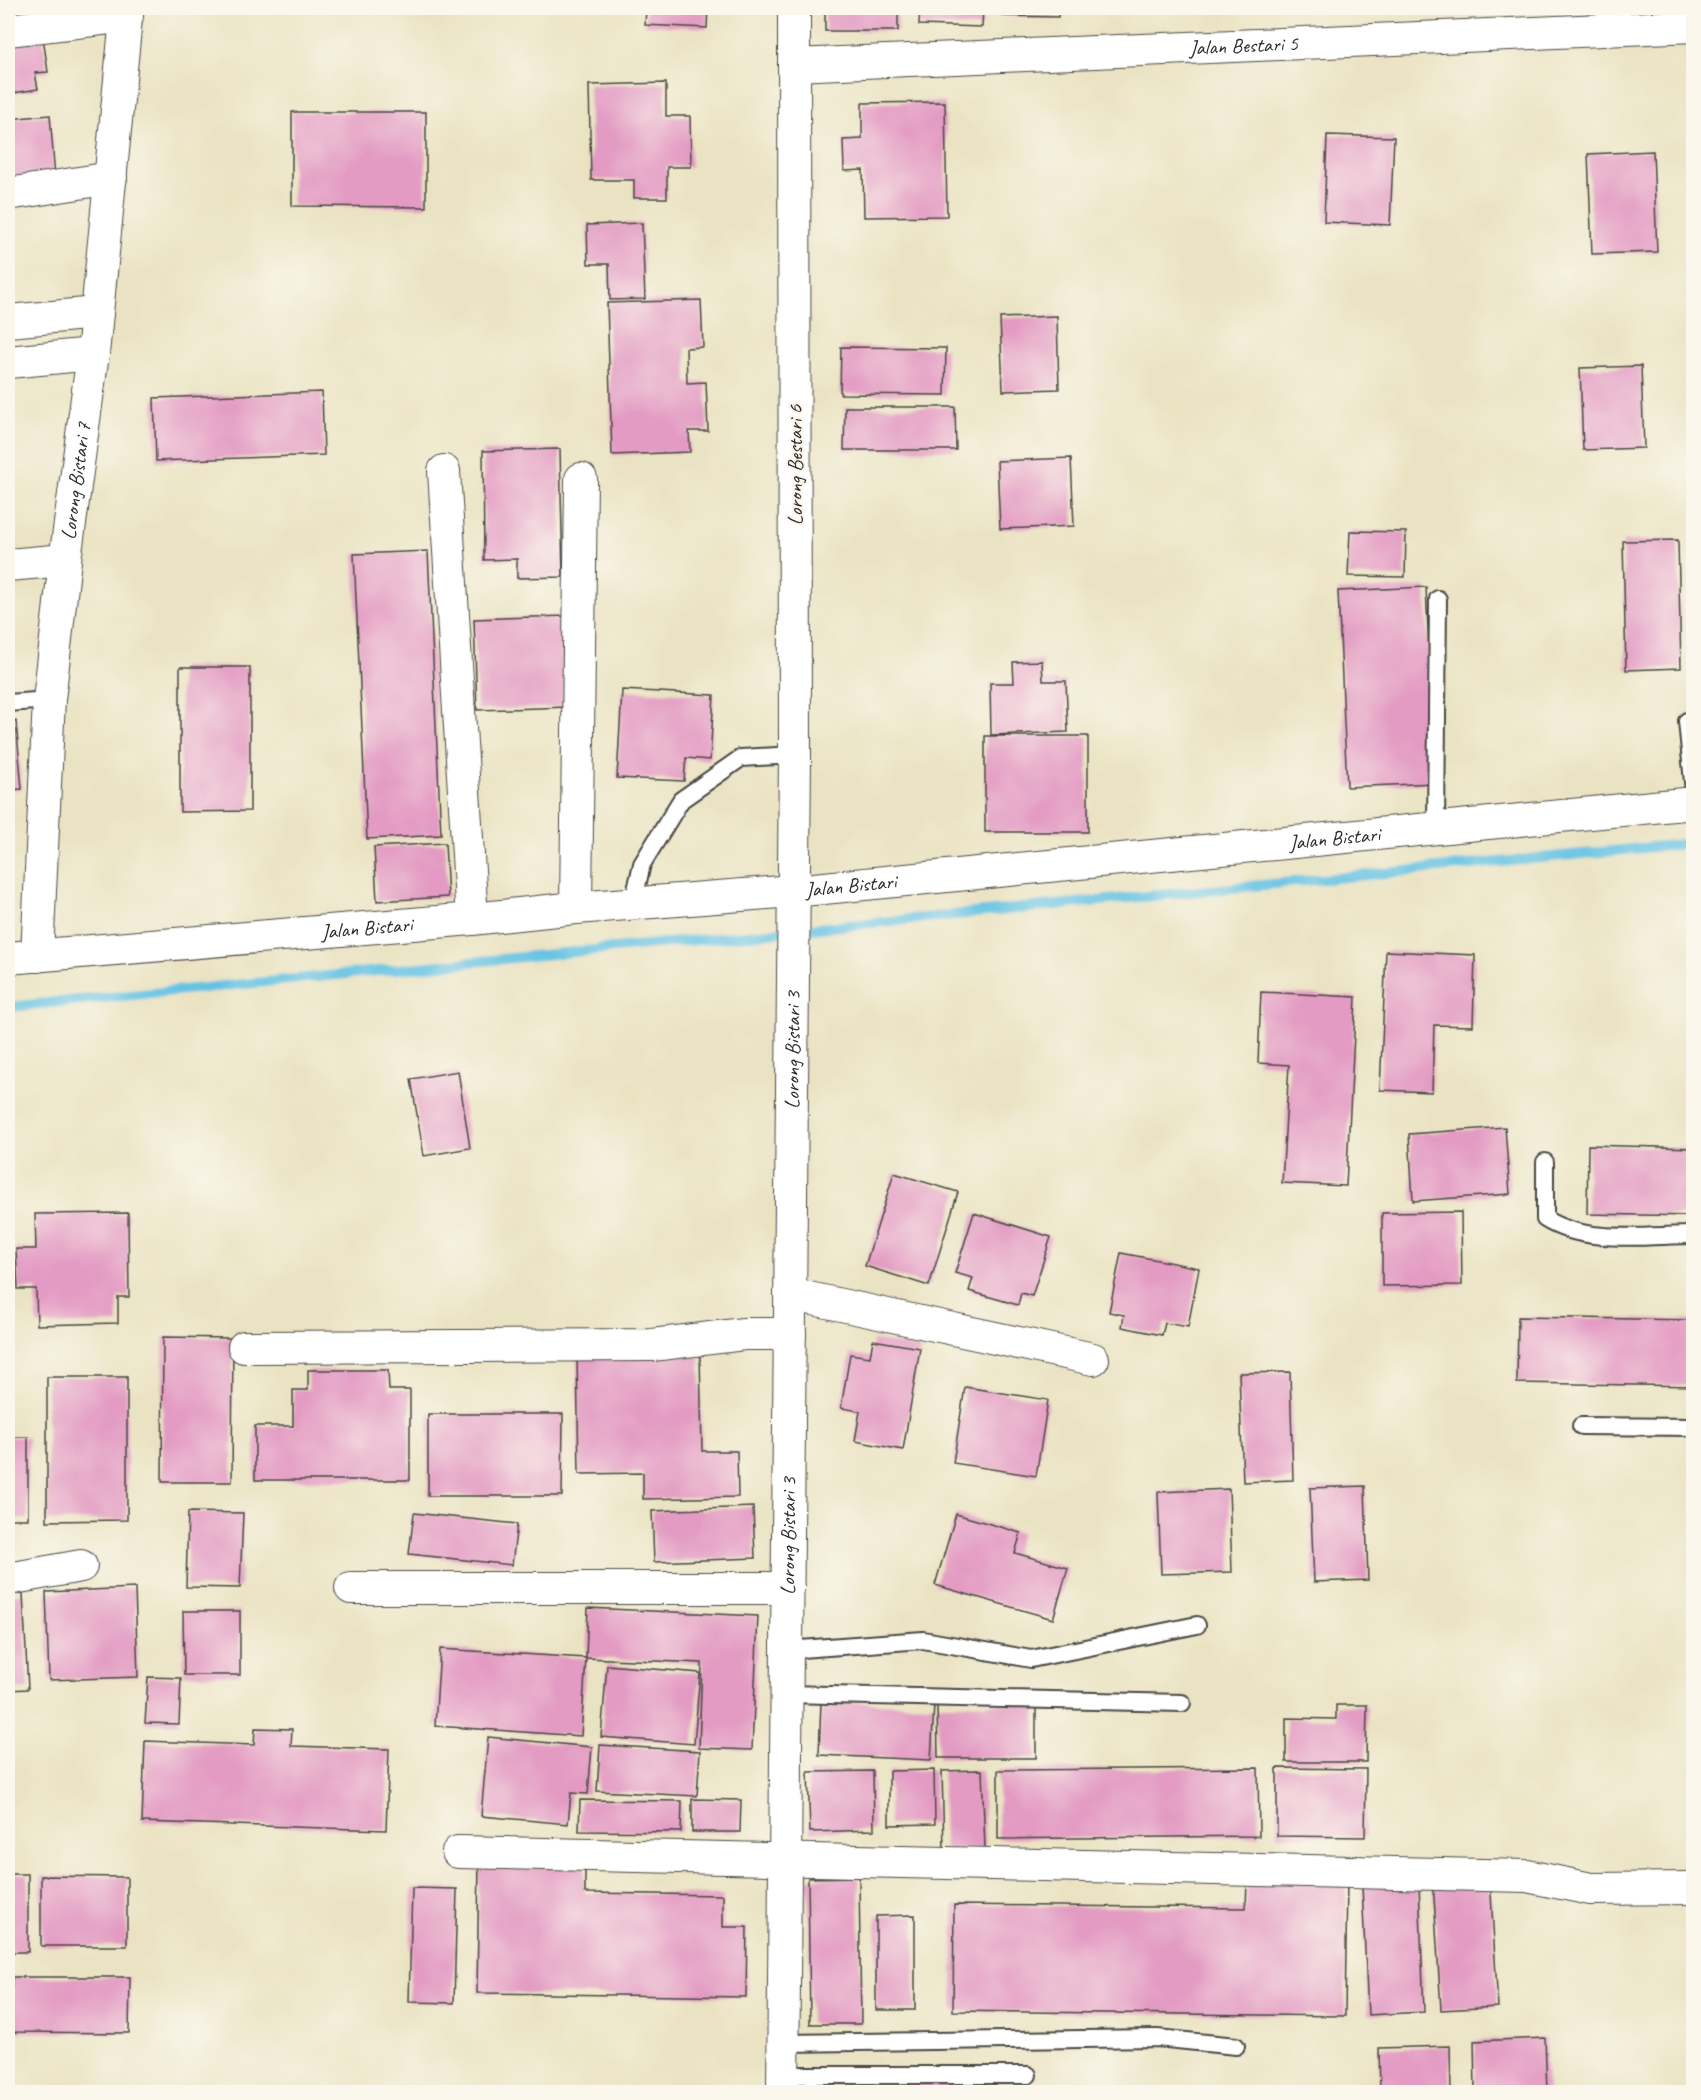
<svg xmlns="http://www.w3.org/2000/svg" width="1701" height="2100" font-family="Caveat,sans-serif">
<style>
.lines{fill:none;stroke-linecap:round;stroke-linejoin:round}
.stream{stroke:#65c2e3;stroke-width:10}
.building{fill:#e39bc3}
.service-casing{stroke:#484742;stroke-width:20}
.minor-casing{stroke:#484742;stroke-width:34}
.service{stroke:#fff;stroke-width:16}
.minor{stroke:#fff;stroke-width:32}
.labels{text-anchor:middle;stroke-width:5;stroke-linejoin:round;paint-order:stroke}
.street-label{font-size:21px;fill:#2b2b2b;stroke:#fbf7ec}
</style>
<rect width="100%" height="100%" fill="#fbf7ec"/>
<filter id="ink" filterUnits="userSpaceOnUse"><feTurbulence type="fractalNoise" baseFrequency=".0167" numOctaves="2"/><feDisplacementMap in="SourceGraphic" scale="12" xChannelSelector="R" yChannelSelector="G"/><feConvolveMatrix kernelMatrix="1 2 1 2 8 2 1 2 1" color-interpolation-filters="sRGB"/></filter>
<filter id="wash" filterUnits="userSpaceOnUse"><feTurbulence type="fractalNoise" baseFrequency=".008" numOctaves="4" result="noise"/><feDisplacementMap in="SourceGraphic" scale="24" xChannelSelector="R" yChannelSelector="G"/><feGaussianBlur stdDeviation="1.35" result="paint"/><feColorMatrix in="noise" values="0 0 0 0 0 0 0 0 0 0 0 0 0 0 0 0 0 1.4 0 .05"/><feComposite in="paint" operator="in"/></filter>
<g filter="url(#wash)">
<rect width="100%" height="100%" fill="#eae3c3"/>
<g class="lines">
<path class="stream" d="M 8,1007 L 1694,843"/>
</g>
<g id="blocks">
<path class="building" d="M 646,8 L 708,8 L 707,28 L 645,25 Z
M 825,8 L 898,8 L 898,31 L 825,31 Z
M 920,8 L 983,8 L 982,27 L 919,25 Z
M 1002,8 L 1058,8 L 1058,17 L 1002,16 Z
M 1065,8 L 1131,8 L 1131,13 L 1065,12 Z
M 42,30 L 48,72 L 35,73 L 38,89 L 8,94 L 8,35 Z
M 666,83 L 666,116 L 690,116 L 691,167 L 667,167 L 667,198 L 634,198 L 634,180 L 591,180 L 589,85 Z
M 945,102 L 947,216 L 864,217 L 863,170 L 844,171 L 843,140 L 862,139 L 862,103 Z
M 292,112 L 426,112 L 426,207 L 292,206 Z
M 50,115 L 55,177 L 8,181 L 8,119 Z
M 1327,135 L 1394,137 L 1390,225 L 1324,222 Z
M 1653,151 L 1657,252 L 1592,254 L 1588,154 Z
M 642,223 L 645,299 L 610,300 L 609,264 L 588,264 L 587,225 Z
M 701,300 L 703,347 L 686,348 L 687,383 L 706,382 L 708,431 L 689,431 L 690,452 L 612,455 L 607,303 Z
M 1057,316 L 1059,389 L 1003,391 L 1000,318 Z
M 841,347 L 946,348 L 945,395 L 840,394 Z
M 1641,366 L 1644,448 L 1583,450 L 1580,368 Z
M 322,392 L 324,455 L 156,461 L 154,398 Z
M 845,407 L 955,407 L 956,450 L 844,450 Z
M 560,449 L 563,577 L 517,578 L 517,559 L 484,560 L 483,451 Z
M 1071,458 L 1074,526 L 1000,529 L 997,461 Z
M 1350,531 L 1406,532 L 1405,577 L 1348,576 Z
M 1678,540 L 1681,668 L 1626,670 L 1623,541 Z
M 428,551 L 441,835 L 367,839 L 354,554 Z
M 1426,587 L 1435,783 L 1347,787 L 1338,591 Z
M 566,616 L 569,707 L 477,710 L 474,619 Z
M 1042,661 L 1043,681 L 1066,681 L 1068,732 L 991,735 L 990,683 L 1014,683 L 1013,662 Z
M 180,667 L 250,667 L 250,811 L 180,812 Z
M 622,690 L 714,695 L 710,760 L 686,758 L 684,781 L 617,778 Z
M 16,721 L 22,789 L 8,790 L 8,722 Z
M 985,736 L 1088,736 L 1088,832 L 985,832 Z
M 445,843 L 448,897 L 377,901 L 374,847 Z
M 1386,951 L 1475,955 L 1473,1026 L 1434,1025 L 1432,1092 L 1380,1090 Z
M 1261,992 L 1356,997 L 1346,1186 L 1282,1183 L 1289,1065 L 1258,1063 Z
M 458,1071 L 470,1148 L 424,1156 L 411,1079 Z
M 1505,1127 L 1510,1194 L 1413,1201 L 1409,1134 Z
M 1588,1145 L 1694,1148 L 1694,1216 L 1587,1214 Z
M 894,1173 L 958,1192 L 929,1286 L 865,1266 Z
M 1461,1212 L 1462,1285 L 1382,1286 L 1382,1213 Z
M 128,1213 L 129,1297 L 118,1297 L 118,1323 L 37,1325 L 36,1289 L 18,1289 L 16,1249 L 36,1249 L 35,1214 Z
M 974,1213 L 1051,1237 L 1032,1296 L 1021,1293 L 1018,1305 L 969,1291 L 973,1278 L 955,1273 Z
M 1121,1253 L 1199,1268 L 1188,1327 L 1165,1323 L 1162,1335 L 1122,1327 L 1124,1315 L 1109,1312 Z
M 1518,1317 L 1694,1320 L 1694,1386 L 1517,1383 Z
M 163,1337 L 233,1338 L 232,1482 L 162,1482 Z
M 873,1340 L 920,1348 L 903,1450 L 855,1441 L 860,1411 L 841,1408 L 850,1354 L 870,1357 Z
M 700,1355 L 702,1451 L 737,1451 L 738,1497 L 643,1499 L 643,1473 L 579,1474 L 577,1357 Z
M 308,1370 L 388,1370 L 389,1390 L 410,1390 L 410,1480 L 255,1480 L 255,1426 L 293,1426 L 293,1390 L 308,1390 Z
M 1290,1372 L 1293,1480 L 1243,1482 L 1239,1373 Z
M 47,1377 L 127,1377 L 127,1520 L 47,1521 Z
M 965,1387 L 1048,1400 L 1036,1476 L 953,1463 Z
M 428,1414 L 563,1414 L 562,1496 L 428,1496 Z
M 8,1437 L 28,1437 L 28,1519 L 8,1519 Z
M 1365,1486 L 1368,1580 L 1314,1582 L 1310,1488 Z
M 1229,1489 L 1232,1572 L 1161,1574 L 1158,1492 Z
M 753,1507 L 755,1558 L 654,1562 L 652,1511 Z
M 188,1512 L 243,1513 L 240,1588 L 186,1587 Z
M 414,1513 L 517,1524 L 512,1565 L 409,1554 Z
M 956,1514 L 1021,1533 L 1015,1553 L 1068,1568 L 1053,1619 L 935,1585 Z
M 135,1588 L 138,1677 L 49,1680 L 46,1592 Z
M 8,1594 L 23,1594 L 28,1689 L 8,1690 Z
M 588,1608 L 758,1616 L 752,1750 L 699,1748 L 702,1663 L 586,1658 Z
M 183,1611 L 240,1611 L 240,1675 L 184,1675 Z
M 440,1649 L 586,1658 L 581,1736 L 435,1726 Z
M 607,1665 L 700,1673 L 694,1744 L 601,1737 Z
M 148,1677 L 181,1678 L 179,1724 L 145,1723 Z
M 821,1701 L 934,1705 L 931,1760 L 819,1755 Z
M 1036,1703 L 1036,1758 L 938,1758 L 937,1704 Z
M 1336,1705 L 1367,1705 L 1366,1762 L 1286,1762 L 1286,1718 L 1336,1719 Z
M 255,1728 L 292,1729 L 291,1746 L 389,1749 L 386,1830 L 142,1822 L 145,1741 L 254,1745 Z
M 488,1737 L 592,1747 L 588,1794 L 571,1793 L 568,1824 L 481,1816 Z
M 600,1745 L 700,1751 L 697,1796 L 597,1791 Z
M 1258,1768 L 1259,1836 L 998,1839 L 998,1770 Z
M 1277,1768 L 1366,1769 L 1365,1837 L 1277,1836 Z
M 934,1770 L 935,1824 L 889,1825 L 889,1771 Z
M 982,1770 L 985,1848 L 944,1849 L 942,1771 Z
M 873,1771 L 874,1830 L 810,1832 L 808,1772 Z
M 692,1799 L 741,1800 L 740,1832 L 692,1832 Z
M 580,1800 L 682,1801 L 681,1832 L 579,1831 Z
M 479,1861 L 585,1862 L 585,1893 L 723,1895 L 723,1927 L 747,1927 L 746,1997 L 477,1993 Z
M 8,1874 L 28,1874 L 28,1952 L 8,1952 Z
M 41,1876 L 127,1877 L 127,1946 L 41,1946 Z
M 859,1877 L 861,2024 L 810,2024 L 808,1878 Z
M 1490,1878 L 1498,2007 L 1441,2010 L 1433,1881 Z
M 1247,1880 L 1347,1881 L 1345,2016 L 953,2011 L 954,1905 L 1246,1908 Z
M 1419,1884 L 1424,2012 L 1368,2015 L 1362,1886 Z
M 412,1888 L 457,1889 L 454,2003 L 409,2002 Z
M 915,1915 L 915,2010 L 876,2010 L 876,1916 Z
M 12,1977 L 130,1977 L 129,2033 L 12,2032 Z
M 1545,2038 L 1547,2092 L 1475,2092 L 1474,2041 Z
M 1450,2046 L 1451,2092 L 1380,2092 L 1379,2048 Z
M 910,2081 L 949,2082 L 949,2092 L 910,2092 Z"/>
</g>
</g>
<g filter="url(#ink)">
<use href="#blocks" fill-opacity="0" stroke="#484742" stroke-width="1.5"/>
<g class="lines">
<g class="service-casing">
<path id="service" d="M 8,703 L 49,700
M 1687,721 L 1694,792
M 1436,828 L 1438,599
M 633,903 L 642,864 L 681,800 L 741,758 L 795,755
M 1545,1162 L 1545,1219 C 1586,1245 1647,1235 1694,1235
M 1581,1426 L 1694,1427
M 787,1650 L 923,1640 L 1031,1659 L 1197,1625
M 786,1694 L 1182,1703
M 783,2043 L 1157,2038 L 1236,2046
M 783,2075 L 1028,2075"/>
</g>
<g class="minor-casing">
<g id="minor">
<path d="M 8,30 L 127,16"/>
<path id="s1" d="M 794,65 L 1694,26"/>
<path d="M 8,194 L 111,178"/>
<path d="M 8,321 L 97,313"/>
<path d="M 8,362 L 93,354"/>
<path d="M 444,471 L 472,919"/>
<path d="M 8,565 L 65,560"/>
<path d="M 576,908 L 581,479"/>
<path id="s2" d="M 37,956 L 49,700 L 65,560 L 93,354 L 127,8"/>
<path id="s3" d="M 8,958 L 472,919 L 576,908 L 793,891 L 1694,803"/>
<path d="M 790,1294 L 1093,1359"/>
<path d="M 244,1347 L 652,1345 L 744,1334 L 790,1334"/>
<path d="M 8,1579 L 81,1566"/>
<path d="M 351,1588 L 788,1588"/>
<path d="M 458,1852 L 1527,1876 L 1591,1889 L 1694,1888"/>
<path id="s4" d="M 783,2092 L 795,755 L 794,8"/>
</g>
</g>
<use href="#service" class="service"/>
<use href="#minor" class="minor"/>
</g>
</g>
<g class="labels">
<g class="street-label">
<text dy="7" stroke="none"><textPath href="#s1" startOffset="450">Jalan Bestari 5</textPath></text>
<text transform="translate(795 465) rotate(-90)" y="7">Lorong Bestari 6</text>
<text dy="7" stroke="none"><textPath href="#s2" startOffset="477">Lorong Bistari 7</textPath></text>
<text dy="7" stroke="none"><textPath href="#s3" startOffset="1332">Jalan Bistari</textPath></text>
<text dy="7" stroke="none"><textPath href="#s3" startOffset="846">Jalan Bistari</textPath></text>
<text dy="7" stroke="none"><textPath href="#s3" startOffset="360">Jalan Bistari</textPath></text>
<text dy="7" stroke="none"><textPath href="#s4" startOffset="1042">Lorong Bistari 3</textPath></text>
<text dy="7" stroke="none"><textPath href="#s4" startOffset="556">Lorong Bistari 3</textPath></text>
</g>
</g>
<rect width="1701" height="2100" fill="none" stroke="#fbf7ec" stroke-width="30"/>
</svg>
